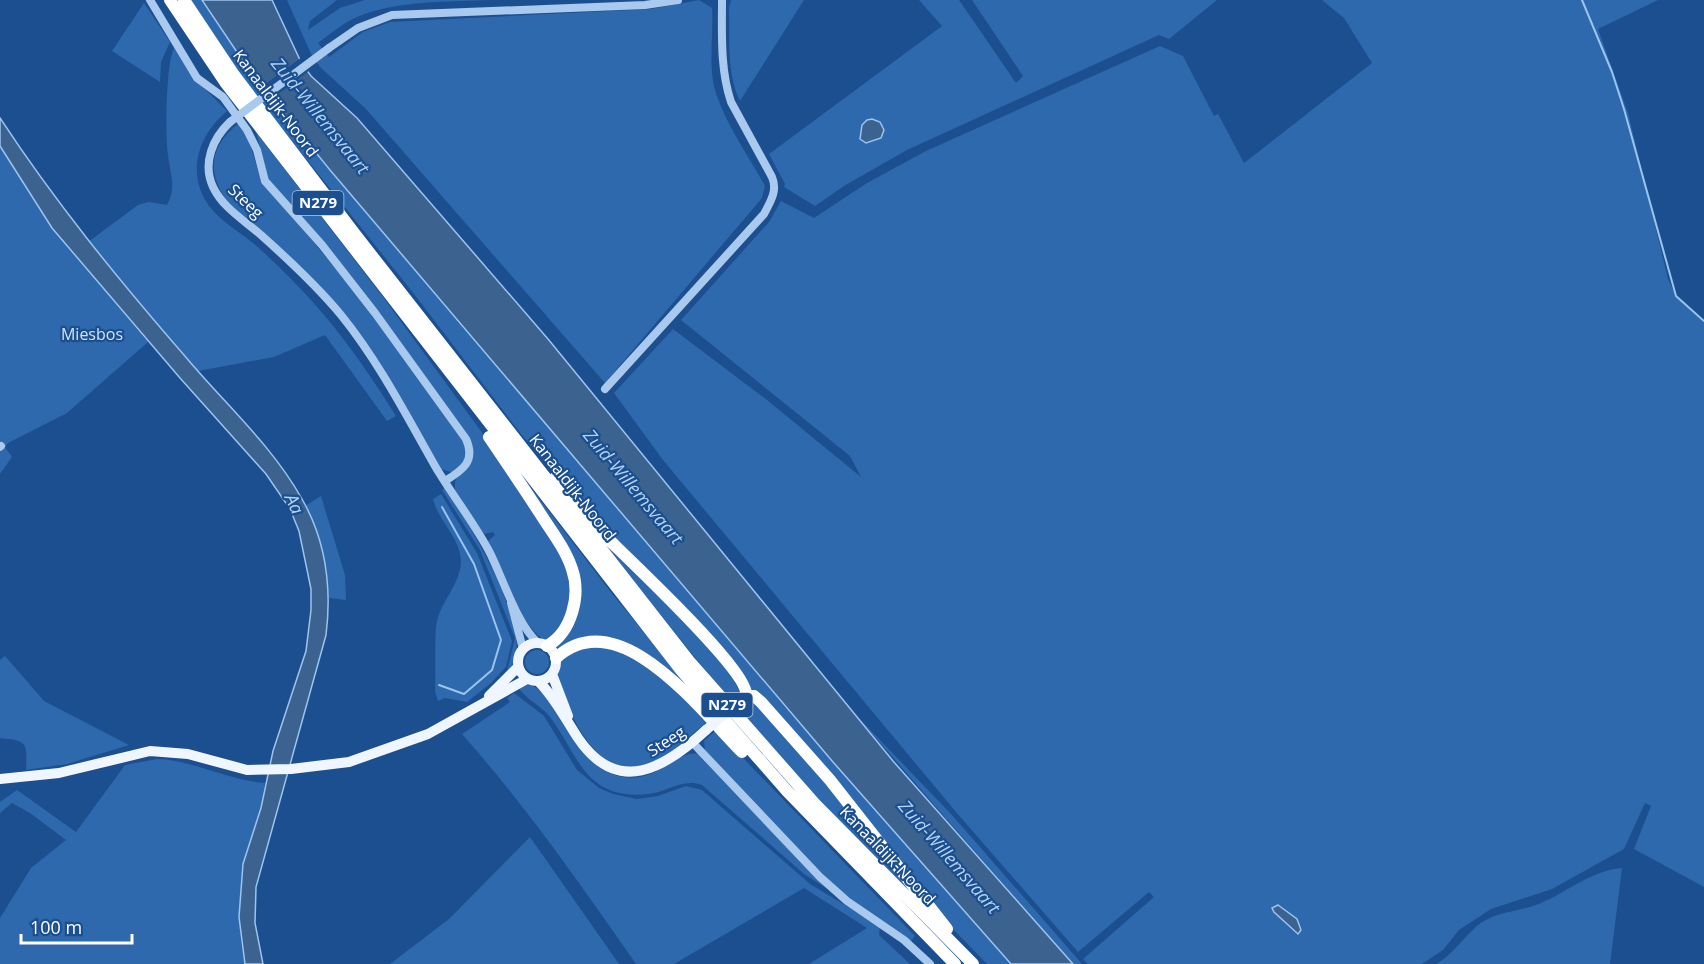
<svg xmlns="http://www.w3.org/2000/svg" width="1704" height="964" font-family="'Open Sans',sans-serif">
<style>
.green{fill:#2e69ad}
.water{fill:#3c6290;stroke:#9cc4f0;stroke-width:1.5}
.pier{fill:#1b4f8f}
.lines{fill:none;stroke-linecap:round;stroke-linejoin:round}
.stream{stroke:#9cc4f0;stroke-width:2}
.minor{stroke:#a9c9ee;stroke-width:8}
.major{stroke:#f0f6ff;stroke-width:10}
.highway{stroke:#fff;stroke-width:12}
.minor-bridge{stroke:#a9c9ee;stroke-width:8}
.major-bridge{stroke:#f0f6ff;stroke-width:10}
.labels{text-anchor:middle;stroke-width:4.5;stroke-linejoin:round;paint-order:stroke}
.shield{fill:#1b4f8f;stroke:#bbcadd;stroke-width:1.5}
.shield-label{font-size:15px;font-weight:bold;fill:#fff}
.street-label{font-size:16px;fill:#fff;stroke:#1b4f8f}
.park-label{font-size:16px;fill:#cfe3fa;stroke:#1b4f8f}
.water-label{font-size:18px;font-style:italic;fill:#b5d3f5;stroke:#1b4f8f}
</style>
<rect width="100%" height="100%" fill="#1b4f8f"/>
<path class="green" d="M 189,0 L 202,0 L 249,70 L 330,170 L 834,763 L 1011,964 L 987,964 L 951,927 L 752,693 L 747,682 L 569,492 L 521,434 L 414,294 L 273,117 L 210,34 Z
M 287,0 L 337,0 L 310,21 L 308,30 L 340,8 L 365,0 L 492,0 C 448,2 397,0 357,17 C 343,23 330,34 318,43 L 329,57 L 363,32 L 390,22 L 651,9 L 699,0 L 712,8 C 714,36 707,69 717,96 C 727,126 750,158 765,186 L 762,198 L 605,383 L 366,109 L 320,67 L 312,56 Z
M 731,0 L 804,0 L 740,101 C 726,73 730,38 729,8 Z
M 919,0 L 959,0 L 1016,83 L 1023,76 L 972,0 L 1217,0 L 1169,39 L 1159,35 L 907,150 L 844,186 L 815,206 L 784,187 L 785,184 L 769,154 L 942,26 Z
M 1322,0 L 1658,0 L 1598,29 L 1628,113 L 1668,279 L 1676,296 L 1704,322 L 1704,887 L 1634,849 L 1651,806 L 1645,803 L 1624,849 L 1552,889 L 1491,909 L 1459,930 L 1443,950 L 1422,964 L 1088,964 L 1083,959 L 1154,897 L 1149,892 L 1078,952 L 956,812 L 663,460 L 614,393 L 673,329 L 767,400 L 861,477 L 850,456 L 681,320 L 769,222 L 781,201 L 814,218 L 867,183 L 926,151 L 1160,46 L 1183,56 L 1214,116 L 1218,114 L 1244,163 L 1372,63 L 1344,18 Z
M 144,3 L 170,42 L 161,62 L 160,82 L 112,51 Z
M 174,48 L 190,74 L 227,111 C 202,132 188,164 203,196 C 213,217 236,229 253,243 C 267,255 280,268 293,281 C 334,322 366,368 396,416 L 387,421 L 325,335 L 274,357 L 198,371 L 88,242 L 138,205 L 149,202 L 167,205 C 177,187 170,174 168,155 C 165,136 166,63 174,48 Z
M 239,123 L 247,134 L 260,177 L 376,318 L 463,440 L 468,455 L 454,473 L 441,469 L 358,334 L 229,204 C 206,172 209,147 239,123 Z
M 256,132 L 383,297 L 486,438 L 557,543 L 572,586 L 565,623 L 547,640 C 526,638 497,562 488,541 L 495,535 L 493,532 L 484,534 L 455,490 L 455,482 L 472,445 L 269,181 Z
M 0,146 L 52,228 L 148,342 L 67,413 L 8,443 L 5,447 L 12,457 L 0,474 L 0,452 L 5,447 L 0,441 Z
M 509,459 L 610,591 L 721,726 L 629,646 L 556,651 L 553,647 L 578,587 Z
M 445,488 C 465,516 544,644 507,671 L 515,638 L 480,550 L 442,490 Z
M 441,494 L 477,553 L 512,641 L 506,667 L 491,683 L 467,702 L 445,698 L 438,701 L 435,691 C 436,674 434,634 437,621 C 442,600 460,584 461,562 C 461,538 438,521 433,499 Z
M 321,496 L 345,575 L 346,600 L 329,598 L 327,570 L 305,506 Z
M 577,509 L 728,667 L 740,693 L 730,702 Z
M 595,644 L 642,660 L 708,721 C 688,737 670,758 644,765 C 603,776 581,735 567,705 C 563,697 556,688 556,680 C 556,673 559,664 562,657 Z
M525 662a12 12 0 1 1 24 0a12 12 0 1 1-24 0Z
M 5,656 L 44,701 L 129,745 L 67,764 L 26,770 C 27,742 28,741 0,738 L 0,660 Z
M 525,683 C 561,691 569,758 612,774 C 654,790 675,749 699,754 L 831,891 L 804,874 L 702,785 C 682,778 668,792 649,794 C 585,801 579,756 550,717 C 540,704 525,700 517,685 Z
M 514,693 L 544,716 L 577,770 L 599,788 L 613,794 L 637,799 L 658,796 L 686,786 L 702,790 L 810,884 L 880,926 L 879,935 L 910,964 L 809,964 L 867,928 L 804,888 L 674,964 L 636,964 C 581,885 526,806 462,734 L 510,702 L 507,698 Z
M 749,702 L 754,702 L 828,782 L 932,915 L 850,834 L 738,712 Z
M 855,714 L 952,815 L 1082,964 L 1073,964 Z
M 716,730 L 915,936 L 910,942 L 835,887 L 705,751 L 704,741 Z
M 157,759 C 192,760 227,780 265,783 L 241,940 L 245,964 L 0,964 L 0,918 L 31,868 L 66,840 L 30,813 L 12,803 L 0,813 L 0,802 L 17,790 L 76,832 L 125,765 Z
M 530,837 L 619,964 L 390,964 L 449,919 Z
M 1622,868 L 1610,964 L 1436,964 C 1456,953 1465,933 1484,921 C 1499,912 1517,911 1533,906 C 1563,896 1590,870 1622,868 Z"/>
<path class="water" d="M 202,0 L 272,0 L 301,62 L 311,76 L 357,118 L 548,339 L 893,761 L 1073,964 L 1011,964 L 833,762 L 330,170 L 249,70 Z
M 0,118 C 55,202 118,279 184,355 C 223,402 272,445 302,499 C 326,541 332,587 326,635 L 256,887 L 255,923 L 263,964 L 245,964 L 239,917 L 243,864 L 261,808 L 273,751 L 306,651 L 311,610 L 311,589 L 299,531 L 290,509 L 266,474 L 180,378 L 52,228 L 0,146 Z
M 872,119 L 880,122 L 884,130 L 881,138 L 866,143 L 860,139 L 862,125 L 867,120 Z
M 1278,905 L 1297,919 L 1301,930 L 1298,934 L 1274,912 L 1272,908 Z"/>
<path class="pier" d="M 302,57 L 310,70 L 269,101 L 260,88 Z"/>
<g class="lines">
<path class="stream" d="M 1582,0 L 1612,72 L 1624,109 L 1676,296 L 1704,321
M 439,685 L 464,694 L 492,670 L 501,640 L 474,564 L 442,507"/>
<path class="minor" d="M 150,0 L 197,78 L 223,97 L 247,130 L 257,150 L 265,181 L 322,245 L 375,313 L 466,439 C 476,461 463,470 445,481
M 329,48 L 358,28 L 392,15 L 645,5 L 678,0
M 230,122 C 213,138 202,163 213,187 C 223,208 244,220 261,235 C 289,260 317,286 341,315 C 379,362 406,415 435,466 C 452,495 473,521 489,551 C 503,578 516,623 538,643
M 605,389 L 764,214 C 770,202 778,191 772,177 L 731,102 C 720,69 722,34 722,0
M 0,447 L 1,446
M 511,603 L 523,649
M 692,742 L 820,877 L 847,901 L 904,940 L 930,964"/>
<path class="major" d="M518 662a19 19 0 1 1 38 0a19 19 0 1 1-38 0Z
M 552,674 L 568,716
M 538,681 C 554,696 566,720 578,738 C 618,797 665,768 706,730
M 489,696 L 518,667
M 0,779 L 59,773 L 150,751 L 188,754 L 247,770 L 291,769 L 349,762 L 428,734 L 527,679"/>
<path class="highway" d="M 170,0 L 225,82 L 681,670 L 787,791 L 955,964
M 184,0 L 234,75 L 354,233 L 689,661 L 815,804 L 973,964
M 489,437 C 508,465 527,493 545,521 C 555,536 566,551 572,569 C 581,595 572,632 547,646
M 555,478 C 568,493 580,509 593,524 C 616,548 751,671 746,696 L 754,696 L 761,702 L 830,780 L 947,929
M 556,658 C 619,600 701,711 742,752"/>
<path class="minor-bridge" d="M 230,122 L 329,48"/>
<path class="major-bridge" d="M 706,730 L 739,702"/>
</g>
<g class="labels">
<g class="shield">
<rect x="292.5" y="191" width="51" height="24" rx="4.5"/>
<rect x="701.5" y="693" width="51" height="24" rx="4.5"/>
</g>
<g class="shield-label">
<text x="318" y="208">N279</text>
<text x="727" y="710">N279</text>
</g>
<g class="street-label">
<text transform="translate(276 103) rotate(53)" y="6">Kanaaldijk-Noord</text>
<text transform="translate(246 201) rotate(44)" y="6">Steeg</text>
<text transform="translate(573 487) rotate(52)" y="6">Kanaaldijk-Noord</text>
<text transform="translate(666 741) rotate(-33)" y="6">Steeg</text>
<text transform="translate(888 855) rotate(46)" y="6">Kanaaldijk-Noord</text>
</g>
<g class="park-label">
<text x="92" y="340">Miesbos</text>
</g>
<g class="water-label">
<text transform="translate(320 116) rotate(51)" y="6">Zuid-Willemsvaart</text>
<text transform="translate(633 487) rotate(50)" y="6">Zuid-Willemsvaart</text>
<text transform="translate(294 504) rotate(64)" y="6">Aa</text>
<text transform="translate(949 857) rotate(49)" y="6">Zuid-Willemsvaart</text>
</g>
</g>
<path d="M21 934v9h111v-9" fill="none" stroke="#ffffff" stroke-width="3"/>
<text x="30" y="934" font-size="18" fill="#ffffff" stroke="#1b4f8f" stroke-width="4.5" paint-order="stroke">100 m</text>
</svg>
